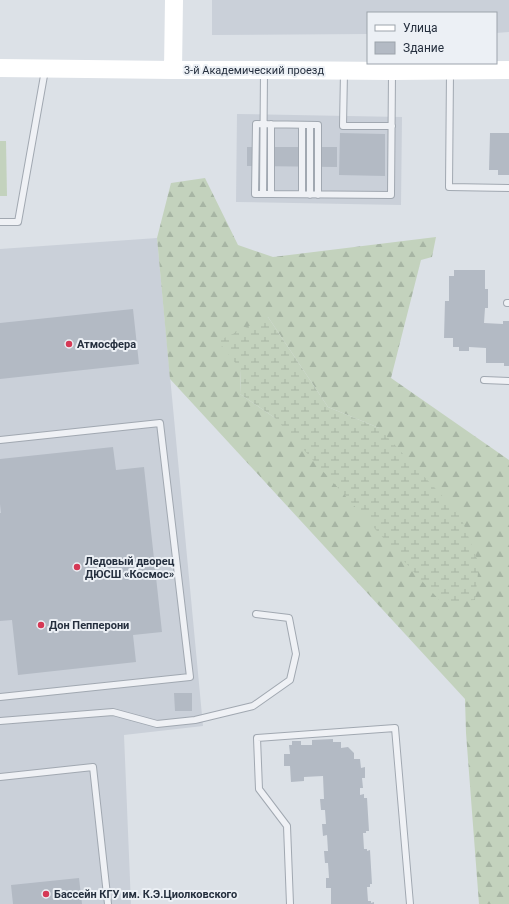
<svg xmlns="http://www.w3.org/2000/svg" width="509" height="904" font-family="Roboto,sans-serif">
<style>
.built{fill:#cad0d9}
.forest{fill:url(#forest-firs);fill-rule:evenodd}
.wetland{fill:url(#wetland-marsh)}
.garden{fill:#c3d2bd}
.building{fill:#b3bac4}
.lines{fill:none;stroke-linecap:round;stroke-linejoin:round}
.lane-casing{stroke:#a1a8b1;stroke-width:8}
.lane{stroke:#eff1f5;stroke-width:6}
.secondary{stroke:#fff;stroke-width:18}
.poi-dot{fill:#d53855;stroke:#ecf0f5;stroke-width:1.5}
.labels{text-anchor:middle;stroke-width:4;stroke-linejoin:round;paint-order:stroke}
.street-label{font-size:11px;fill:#252f3e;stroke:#ecf0f5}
.poi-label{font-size:11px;font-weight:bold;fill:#252f3e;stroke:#ecf0f5;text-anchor:start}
</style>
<defs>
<pattern id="forest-firs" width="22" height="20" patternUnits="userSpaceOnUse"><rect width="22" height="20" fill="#c3d2bd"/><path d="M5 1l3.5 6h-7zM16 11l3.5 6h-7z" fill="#a7b5a4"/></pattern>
<pattern id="wetland-marsh" width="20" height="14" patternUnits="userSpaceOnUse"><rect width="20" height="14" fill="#c3d2bd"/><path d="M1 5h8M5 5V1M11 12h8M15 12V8" fill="none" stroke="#a7b5a4"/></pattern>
</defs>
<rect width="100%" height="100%" fill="#dce1e7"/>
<path class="built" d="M 212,0 L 509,0 L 509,32 L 496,33 L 496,13 L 368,13 L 368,34 L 212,35 Z
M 237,114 L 402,117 L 401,205 L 236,202 Z
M 157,238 L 203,726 L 124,735 L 131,904 L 0,904 L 0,249 Z"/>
<path class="forest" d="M 205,178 L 238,245 L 273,257 L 436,237 L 432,257 L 421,260 L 391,378 L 509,460 L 509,904 L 479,904 L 466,733 L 465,699 L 170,379 L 157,238 L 171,183 ZM 268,317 L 328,407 L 379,428 L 275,418 L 240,394 L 241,370 Z"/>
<path class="wetland" d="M 268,317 L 328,407 L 379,428 L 460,515 L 479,564 L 475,600 L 441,602 L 275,418 L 240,394 L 241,370 L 218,341 Z"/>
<path class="garden" d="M 0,141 L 6,141 L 7,196 L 0,196 Z"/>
<path class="building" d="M 340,133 L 385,134 L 385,176 L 339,175 Z
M 490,133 L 509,133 L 509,175 L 498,175 L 498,170 L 489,170 Z
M 247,147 L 337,147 L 337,167 L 247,166 Z
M 454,270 L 485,270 L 485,289 L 488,289 L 488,308 L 485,308 L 484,323 L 503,324 L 503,321 L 509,321 L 509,366 L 504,366 L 504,363 L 486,363 L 486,348 L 469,347 L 469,351 L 459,351 L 459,347 L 453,347 L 453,338 L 444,338 L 445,301 L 449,301 L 449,276 L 454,276 Z
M 133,309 L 139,364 L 0,379 L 0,323 Z
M 113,447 L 116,470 L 144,467 L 162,632 L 133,635 L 136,662 L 18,675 L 12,620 L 0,621 L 0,513 L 1,513 L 0,504 L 0,459 Z
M 174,693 L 192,693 L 192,711 L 175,711 Z
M 333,739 L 333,742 L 341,742 L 341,748 L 348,747 L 354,753 L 354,759 L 360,759 L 361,768 L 365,767 L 365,778 L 362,778 L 363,788 L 360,788 L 360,795 L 364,794 L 364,798 L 367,798 L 369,831 L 366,831 L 366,833 L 363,833 L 364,849 L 367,849 L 367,851 L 370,850 L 372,884 L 370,884 L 370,887 L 367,887 L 368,901 L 371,901 L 371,903 L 374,902 L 374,904 L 331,904 L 331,888 L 326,888 L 326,878 L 329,878 L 328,863 L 325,863 L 324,851 L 328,851 L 327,835 L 323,836 L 322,824 L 326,824 L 325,810 L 321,810 L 320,799 L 324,799 L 323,776 L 304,777 L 304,781 L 291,782 L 290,766 L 284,766 L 284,754 L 290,754 L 289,745 L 292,745 L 292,741 L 301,741 L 301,745 L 312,745 L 312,740 Z
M 79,878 L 82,904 L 13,904 L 11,885 Z"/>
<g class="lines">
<g class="lane-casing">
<path id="lane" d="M 344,72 L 343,126 L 392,126
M 450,72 L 449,187 L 509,188
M 263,194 L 264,71
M 271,194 L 271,124
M 302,194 L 302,125
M 310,195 L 310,125
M 318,195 L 318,125 L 256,124 L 255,194 L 271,194 L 391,195 L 392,73
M 0,222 L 18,222 L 45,70
M 507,303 L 509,303
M 484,380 L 509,381
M 0,440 L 160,423 L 190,677 L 0,697
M 0,721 L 113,712 L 157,724 L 195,720 L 253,706 L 290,680 L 296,654 L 289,618 L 256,614
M 0,777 L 93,767 L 108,904
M 290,904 L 287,826 L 259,789 L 257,738 L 395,728 L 410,904"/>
</g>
<use href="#lane" class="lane"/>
<path class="secondary" d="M 0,68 L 173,70 L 265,70 L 392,71 L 509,70
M 173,70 L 174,0"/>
</g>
<g class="poi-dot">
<circle cx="69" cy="344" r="4"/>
<circle cx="77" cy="567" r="4"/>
<circle cx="41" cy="625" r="4"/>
<circle cx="46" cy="894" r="4"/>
</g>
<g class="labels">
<g class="street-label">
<text x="254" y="74">3-й Академический проезд</text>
</g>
<g class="poi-label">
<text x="77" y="348">Атмосфера</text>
<text x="85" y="565">Ледовый дворец<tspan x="85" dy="13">ДЮСШ «Космос»</tspan></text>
<text x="49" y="629">Дон Пепперони</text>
<text x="54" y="898">Бассейн КГУ им. К.Э.Циолковского</text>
</g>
</g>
<rect x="367" y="12" width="130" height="52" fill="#ecf0f5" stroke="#9ca3ac"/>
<rect x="375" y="25" width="20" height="6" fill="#ffffff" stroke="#9ca3ac"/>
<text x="403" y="32" font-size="12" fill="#252f3e">Улица</text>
<rect x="375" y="42" width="20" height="12" fill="#b3bac4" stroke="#9ca3ac"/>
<text x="403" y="52" font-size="12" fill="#252f3e">Здание</text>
</svg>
